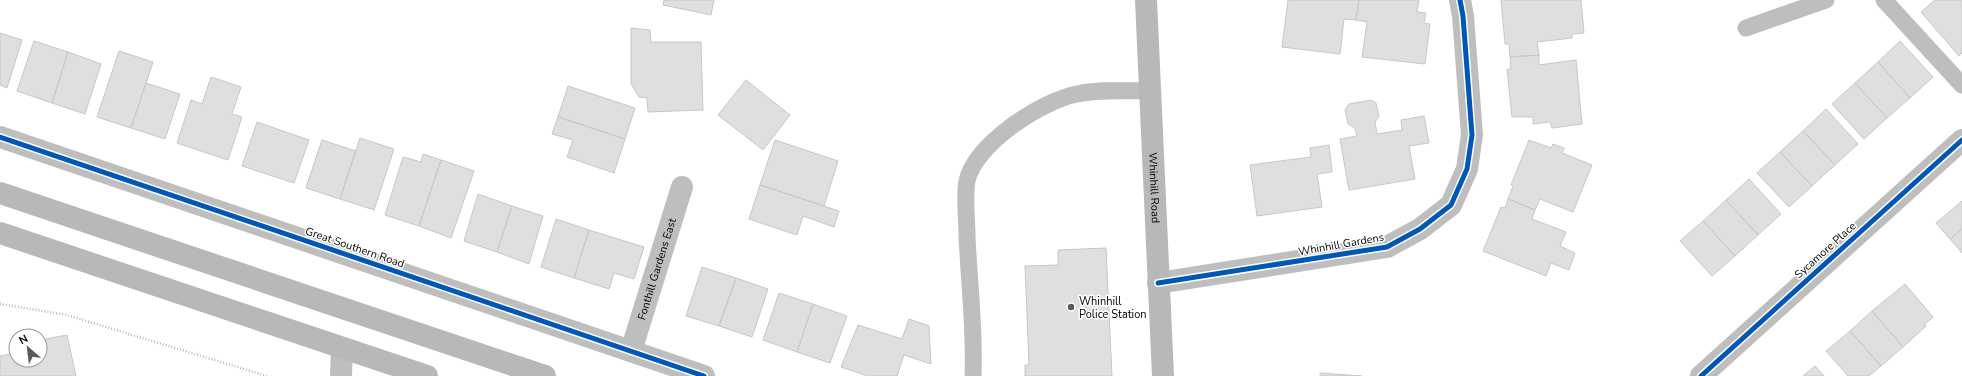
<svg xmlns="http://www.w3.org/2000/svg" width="1962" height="376" font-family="'Nunito Sans',sans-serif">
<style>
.building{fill:#dfdfdf;stroke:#c7c7c7}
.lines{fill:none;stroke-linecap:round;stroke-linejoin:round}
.path{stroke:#b9b9b9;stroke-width:2.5;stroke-dasharray:1 2;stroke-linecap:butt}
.lane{stroke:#bebebe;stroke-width:17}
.street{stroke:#bebebe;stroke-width:22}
.secondary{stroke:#b8b8b8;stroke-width:22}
.cycleway-casing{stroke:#fff;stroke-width:8}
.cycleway{stroke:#0057b8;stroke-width:5}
.poi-dot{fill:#595959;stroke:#fff;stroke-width:1.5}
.labels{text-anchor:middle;stroke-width:3;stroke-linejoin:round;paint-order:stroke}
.street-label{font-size:11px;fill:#000;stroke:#fff}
.poi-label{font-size:11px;fill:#000;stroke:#fff;text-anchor:start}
</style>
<rect width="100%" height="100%" fill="#fff"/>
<path class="building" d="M 664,0 L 714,0 L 711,15 L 663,5 Z
M 1288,0 L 1359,0 L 1356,20 L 1344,19 L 1340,54 L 1282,47 Z
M 1359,0 L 1419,0 L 1417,12 L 1426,13 L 1424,23 L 1430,24 L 1425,64 L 1362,57 L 1367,22 L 1356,20 Z
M 1501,0 L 1581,0 L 1584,33 L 1572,34 L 1572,38 L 1537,42 L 1539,55 L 1510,57 L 1509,44 L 1505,44 Z
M 1935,0 L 1962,0 L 1962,53 L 1959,56 L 1921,12 Z
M 631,28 L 650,30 L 651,42 L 701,42 L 703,110 L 648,112 L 647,98 L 639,97 L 631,84 Z
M 0,33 L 22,40 L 7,88 L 0,85 Z
M 34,41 L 68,52 L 52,103 L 17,91 Z
M 1900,41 L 1933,77 L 1910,98 L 1878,62 Z
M 119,51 L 153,62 L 131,128 L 97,117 Z
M 68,52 L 101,64 L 85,114 L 52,103 Z
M 1539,55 L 1539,65 L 1576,60 L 1582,124 L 1552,128 L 1550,122 L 1533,124 L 1533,117 L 1512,117 L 1507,69 L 1511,69 L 1510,57 Z
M 1878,62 L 1910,98 L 1887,118 L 1855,83 Z
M 211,77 L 241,87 L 232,114 L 242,117 L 228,160 L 177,143 L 191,100 L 202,104 Z
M 746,80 L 790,115 L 763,150 L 718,115 Z
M 146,83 L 180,94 L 165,139 L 131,128 Z
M 1855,83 L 1887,118 L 1864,139 L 1832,104 Z
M 568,86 L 635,108 L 625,139 L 558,117 Z
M 1371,100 L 1376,103 L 1379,117 L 1375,122 L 1377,134 L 1402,130 L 1401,120 L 1424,116 L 1429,143 L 1409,146 L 1415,179 L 1349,190 L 1340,139 L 1357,136 L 1355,128 L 1348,124 L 1345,110 L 1349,104 Z
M 1826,109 L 1858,144 L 1835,165 L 1803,131 Z
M 558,117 L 625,139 L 614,173 L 567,157 L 573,140 L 552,134 Z
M 257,122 L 309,140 L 294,183 L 242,166 Z
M 1803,131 L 1835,165 L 1812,186 L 1780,152 Z
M 360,138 L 394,149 L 374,210 L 340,199 Z
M 322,140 L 356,151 L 340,199 L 306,188 Z
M 775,140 L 838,161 L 824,206 L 760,185 Z
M 1529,140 L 1551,148 L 1553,144 L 1564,148 L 1562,153 L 1592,165 L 1573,212 L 1540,199 L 1535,210 L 1508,199 L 1513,186 L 1511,185 Z
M 1329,145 L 1332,172 L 1317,174 L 1322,207 L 1257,216 L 1250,165 L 1311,157 L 1310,148 Z
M 1780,152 L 1812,186 L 1789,207 L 1757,173 Z
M 423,154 L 441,160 L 419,226 L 385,215 L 403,157 L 421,162 Z
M 441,160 L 474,171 L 451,238 L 419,226 Z
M 1749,179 L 1781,214 L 1758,235 L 1726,200 Z
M 760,185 L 839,211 L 834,227 L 803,216 L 797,235 L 749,219 Z
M 478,194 L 512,206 L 497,252 L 464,241 Z
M 1508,199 L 1535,210 L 1532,219 L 1566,232 L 1560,246 L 1575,253 L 1569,270 L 1551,263 L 1546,276 L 1483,251 L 1501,207 L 1505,208 Z
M 1726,200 L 1758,235 L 1735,256 L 1703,221 Z
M 1962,201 L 1962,229 L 1950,239 L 1936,223 Z
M 512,206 L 543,216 L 529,264 L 497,252 Z
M 556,219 L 589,230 L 574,278 L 541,267 Z
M 1703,221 L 1735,256 L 1712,276 L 1680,241 Z
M 1962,229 L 1962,253 L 1950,239 Z
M 589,230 L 644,247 L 634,279 L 614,273 L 609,289 L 574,278 Z
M 1106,248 L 1112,376 L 1025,376 L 1025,365 L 1029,365 L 1025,266 L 1058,265 L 1058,250 Z
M 702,267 L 736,278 L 719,326 L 686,316 Z
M 736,278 L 768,289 L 752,337 L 719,326 Z
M 1905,284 L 1933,317 L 1924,325 L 1926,326 L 1903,347 L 1872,311 Z
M 779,293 L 813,304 L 797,352 L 763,340 Z
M 813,304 L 847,316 L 830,363 L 797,352 Z
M 1872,311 L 1903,347 L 1881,366 L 1850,331 Z
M 909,319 L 929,326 L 931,364 L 904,355 L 897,376 L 868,376 L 841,367 L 858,325 L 902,339 Z
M 1850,331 L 1881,366 L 1869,376 L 1848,376 L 1826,351 Z
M 67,335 L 76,376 L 0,376 L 0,356 L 16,353 L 16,360 L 40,360 L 40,340 Z
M 1815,366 L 1824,376 L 1803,376 Z
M 1320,373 L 1362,376 L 1320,376 Z"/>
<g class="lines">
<path class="path" d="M 0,304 L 67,315 L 267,376"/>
<path class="lane" d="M 1884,0 L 1962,85
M 1746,28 L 1826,0
M 973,376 C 975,330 969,282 967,236 C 967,220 964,196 967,181 C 975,144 1041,101 1077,94 C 1100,89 1126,91 1150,91"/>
<g class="street">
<path d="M 0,137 L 704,376"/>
<path d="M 1158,283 L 1387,247 L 1420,229 L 1451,205 L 1467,169 L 1472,135 L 1463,16 L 1460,0"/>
<path id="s1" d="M 631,351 L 682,187"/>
<path d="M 341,376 L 342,348"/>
<path d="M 1701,376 L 1962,140"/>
</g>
<g class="secondary">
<path id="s2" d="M 1146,0 L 1163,376"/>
<path d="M 0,193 L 545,376"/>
<path d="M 0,233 L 427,376"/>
</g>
<g class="cycleway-casing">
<path id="cycleway" d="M 0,137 L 704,376
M 1158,283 L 1387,247 L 1420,229 L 1451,205 L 1467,169 L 1472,135 L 1463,16 L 1460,0
M 1701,376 L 1962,140"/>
</g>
<use href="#cycleway" class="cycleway"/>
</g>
<circle class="poi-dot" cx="1071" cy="307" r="4"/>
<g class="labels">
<g class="street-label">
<text dy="4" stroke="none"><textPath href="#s2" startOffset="188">Whinhill Road</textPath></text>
<text transform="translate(1341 244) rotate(-10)" y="4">Whinhill Gardens</text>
<text transform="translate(355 247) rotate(19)" y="4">Great Southern Road</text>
<text transform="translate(1825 250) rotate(-42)" y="4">Sycamore Place</text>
<text dy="4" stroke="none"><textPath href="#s1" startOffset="86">Fonthill Gardens East</textPath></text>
</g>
<g class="poi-label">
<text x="1079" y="305">Whinhill<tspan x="1079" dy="13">Police Station</tspan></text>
</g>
</g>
<g transform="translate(28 348) rotate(332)"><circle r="19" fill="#ffffff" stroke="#999999"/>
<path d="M0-3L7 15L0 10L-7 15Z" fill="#595959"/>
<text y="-6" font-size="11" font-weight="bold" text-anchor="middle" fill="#000000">N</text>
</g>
</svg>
